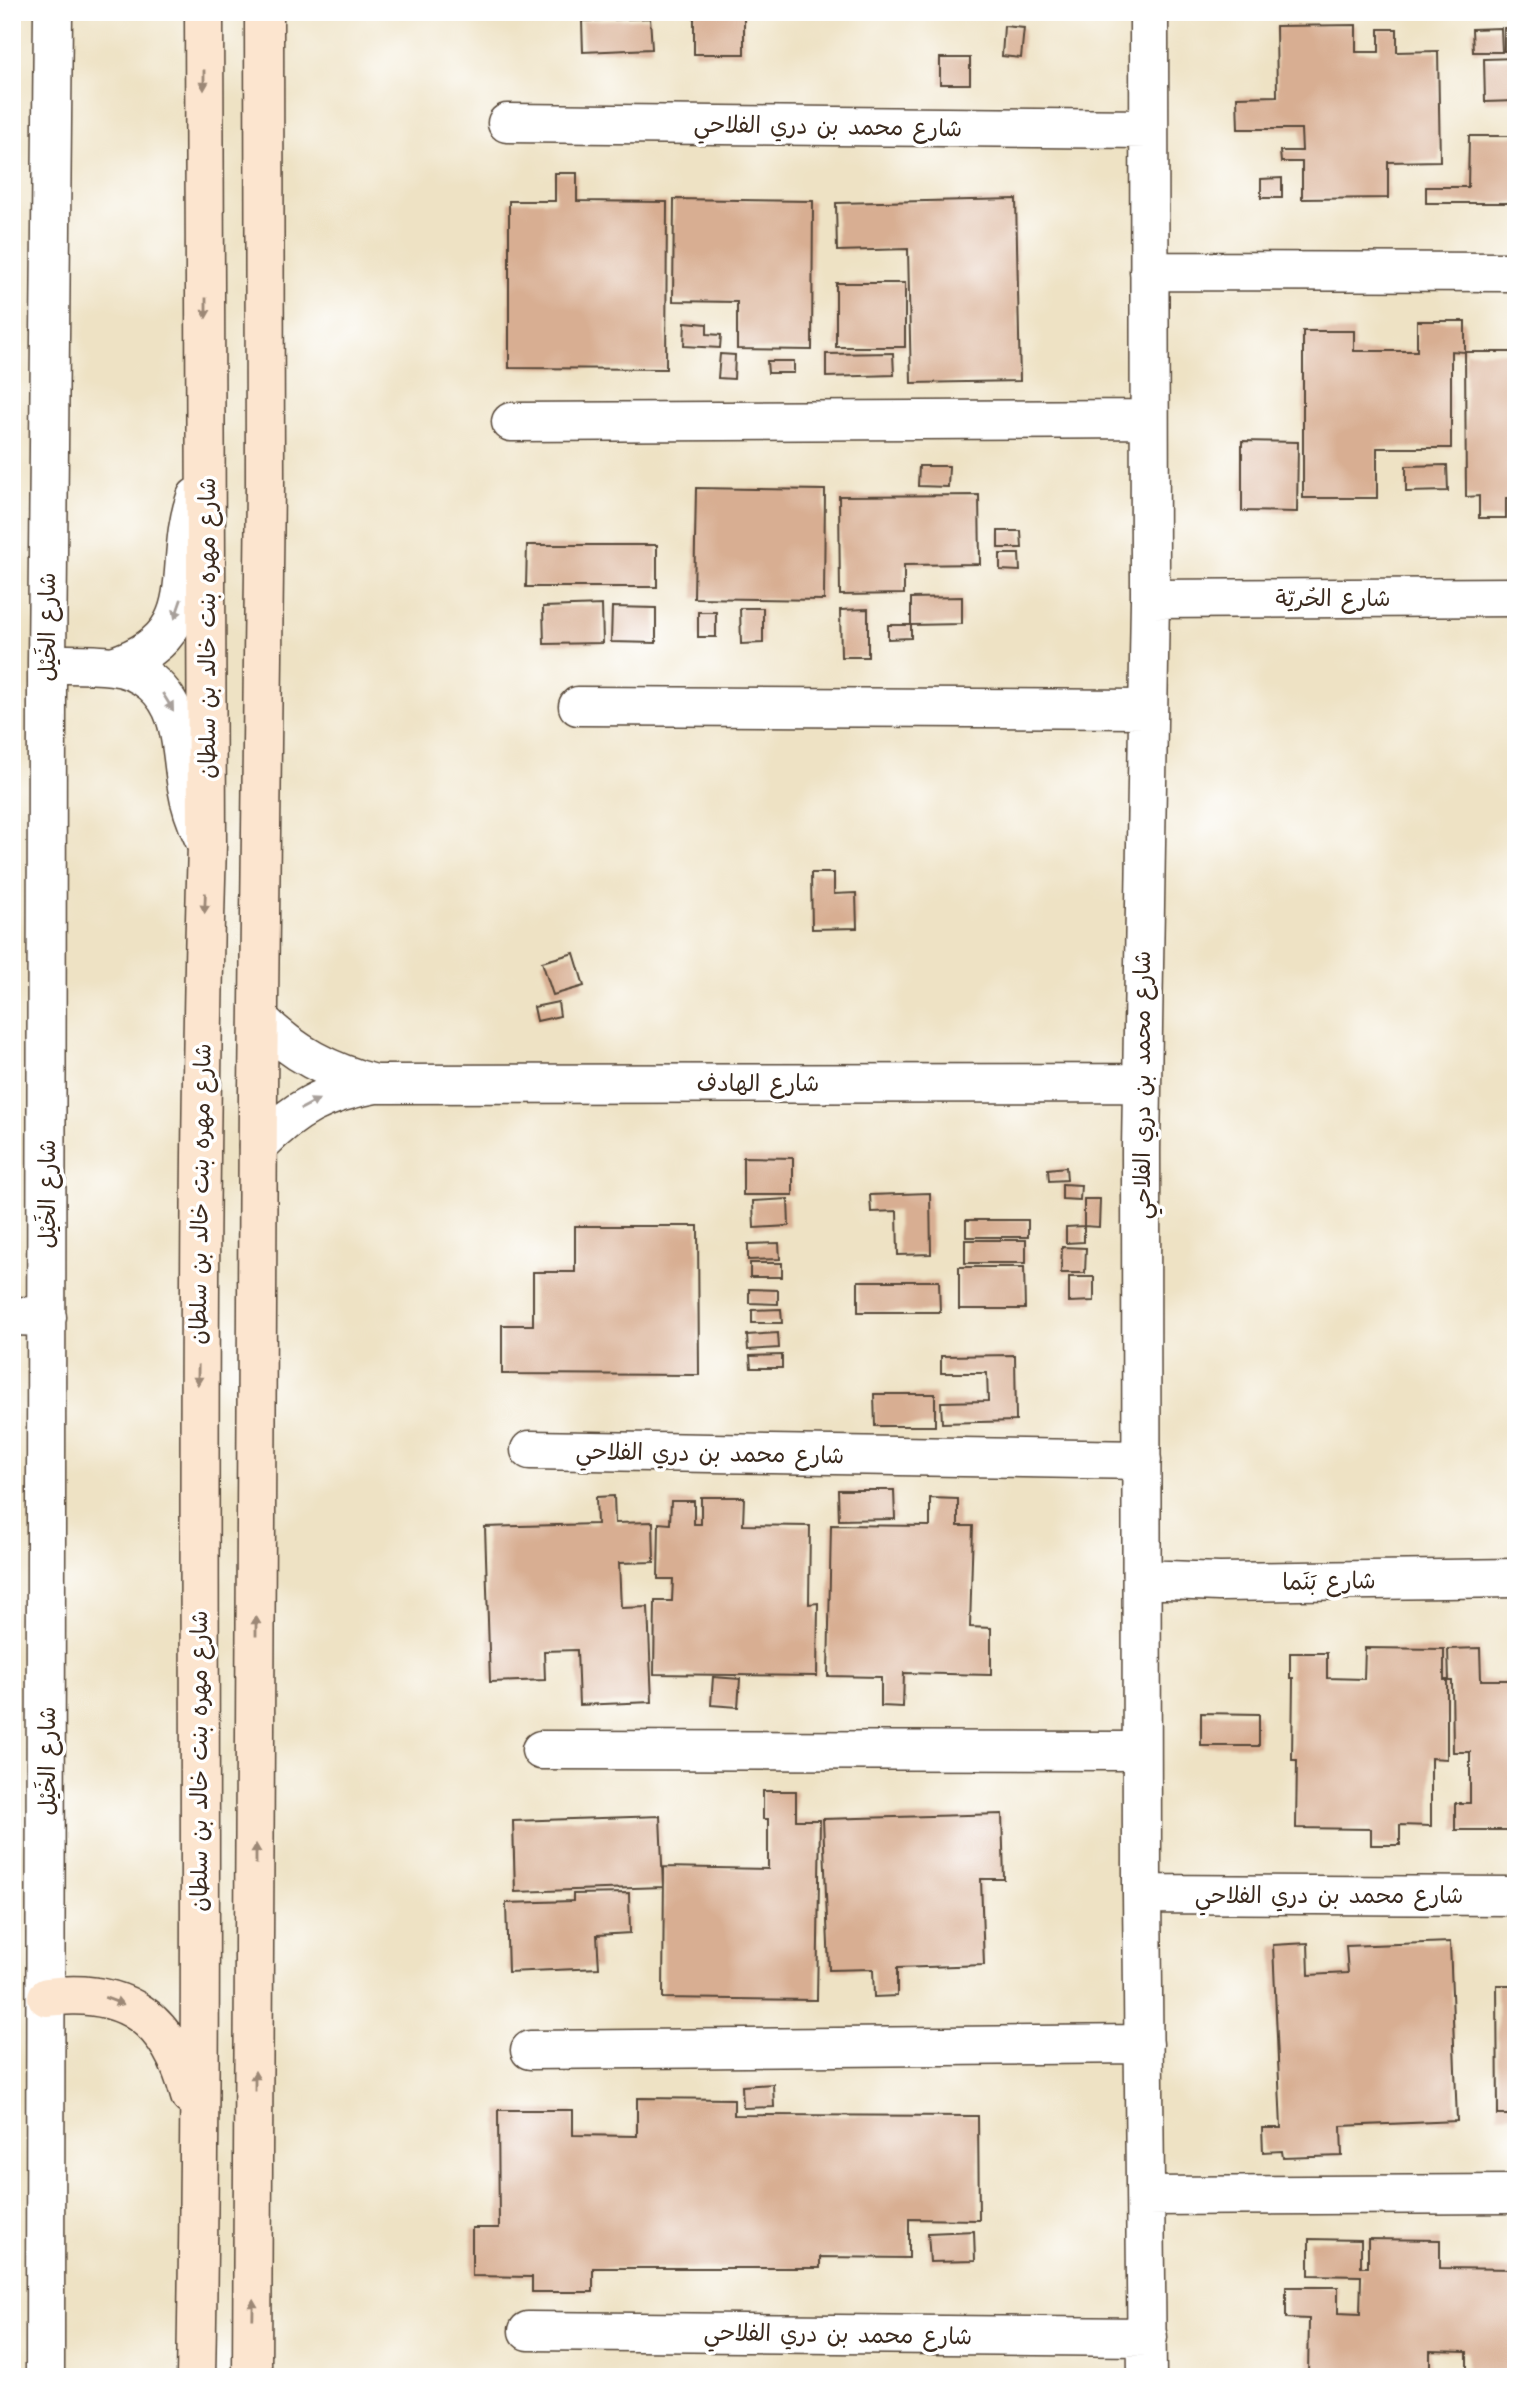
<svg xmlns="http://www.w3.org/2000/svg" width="1528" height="2389" font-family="'Architects Daughter','Playpen Sans Arabic',sans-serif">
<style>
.building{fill:#d8ae92}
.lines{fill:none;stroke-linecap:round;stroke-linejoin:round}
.street-casing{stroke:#564637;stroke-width:41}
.secondary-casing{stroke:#564637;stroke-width:41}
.street{stroke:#fff;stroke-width:38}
.secondary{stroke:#fce5cf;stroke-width:38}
.oneway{fill:#9c8876}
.oneway2{fill:#a79f9a}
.labels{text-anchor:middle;stroke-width:7;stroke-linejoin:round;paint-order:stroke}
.street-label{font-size:23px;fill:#3b2a1e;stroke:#fff}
</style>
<rect width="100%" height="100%" fill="#fff"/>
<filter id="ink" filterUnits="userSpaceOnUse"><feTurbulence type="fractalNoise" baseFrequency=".0143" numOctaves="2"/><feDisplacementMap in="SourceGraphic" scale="14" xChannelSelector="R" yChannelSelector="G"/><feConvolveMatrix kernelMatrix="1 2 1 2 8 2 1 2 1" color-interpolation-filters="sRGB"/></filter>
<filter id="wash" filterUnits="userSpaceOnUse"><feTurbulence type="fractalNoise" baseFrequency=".00686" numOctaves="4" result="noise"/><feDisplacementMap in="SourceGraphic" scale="28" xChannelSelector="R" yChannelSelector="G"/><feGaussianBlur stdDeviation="1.57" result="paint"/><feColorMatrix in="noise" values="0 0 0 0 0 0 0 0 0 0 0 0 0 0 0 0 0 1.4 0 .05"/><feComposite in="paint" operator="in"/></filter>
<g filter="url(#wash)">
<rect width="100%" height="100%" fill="#eee2c4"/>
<g id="blocks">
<path class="building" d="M 694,12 L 744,12 L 744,54 L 694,54 Z
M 650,18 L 652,49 L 583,52 L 582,21 Z
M 1356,25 L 1356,52 L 1379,52 L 1379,29 L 1397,29 L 1397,52 L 1438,51 L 1440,161 L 1388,162 L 1388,198 L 1302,199 L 1302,162 L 1281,162 L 1280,151 L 1302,151 L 1301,129 L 1238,129 L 1237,97 L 1277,96 L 1276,26 Z
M 1004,26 L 1024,28 L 1021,58 L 1002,56 Z
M 1501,28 L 1502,52 L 1473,52 L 1472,29 Z
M 1504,28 L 1516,28 L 1516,51 L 1504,51 Z
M 940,58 L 970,58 L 970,84 L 940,84 Z
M 1516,58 L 1516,101 L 1485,102 L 1484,59 Z
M 1469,136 L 1516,136 L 1516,203 L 1426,203 L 1426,187 L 1468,187 Z
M 555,173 L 577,173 L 577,201 L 667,202 L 666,369 L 509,368 L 509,201 L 555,201 Z
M 1282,178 L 1282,198 L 1261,198 L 1261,179 Z
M 674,199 L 813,201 L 812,350 L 737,349 L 737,302 L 673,301 Z
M 1016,199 L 1020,381 L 911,383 L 908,249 L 837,251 L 836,203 Z
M 836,283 L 905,283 L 905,347 L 836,347 Z
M 1417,321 L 1465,321 L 1465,352 L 1451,351 L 1451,448 L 1377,448 L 1377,498 L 1303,498 L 1303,331 L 1354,331 L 1354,351 L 1417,351 Z
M 685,322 L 707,324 L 707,334 L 721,335 L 720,348 L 684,346 Z
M 1465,352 L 1516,352 L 1516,498 L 1506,498 L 1506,518 L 1479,518 L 1479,496 L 1466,497 Z
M 893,353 L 894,375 L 826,377 L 826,354 Z
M 720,354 L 735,355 L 734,379 L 718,378 Z
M 767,361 L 794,361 L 794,373 L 768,373 Z
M 1242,441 L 1298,442 L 1297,512 L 1242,511 Z
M 1447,465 L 1448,491 L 1406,492 L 1406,466 Z
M 919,466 L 949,466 L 948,487 L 918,486 Z
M 696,488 L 825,490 L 824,600 L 694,598 Z
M 979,495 L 980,564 L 904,565 L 904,594 L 840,595 L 839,496 Z
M 998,531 L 1021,531 L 1022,548 L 998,548 Z
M 527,545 L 657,545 L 657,587 L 526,587 Z
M 1000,554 L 1019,554 L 1020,571 L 1000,570 Z
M 962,597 L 962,624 L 911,625 L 911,598 Z
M 602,605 L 603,643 L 544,644 L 543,607 Z
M 612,607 L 656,608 L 656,643 L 611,642 Z
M 740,608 L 763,608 L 763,643 L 741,644 Z
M 868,609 L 868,657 L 841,657 L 840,610 Z
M 698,612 L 716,612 L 716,637 L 698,637 Z
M 888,625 L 911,625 L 911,638 L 888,639 Z
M 811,873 L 834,873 L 834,894 L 856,893 L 857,928 L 812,929 Z
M 574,953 L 584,986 L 553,995 L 542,962 Z
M 558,1002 L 560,1016 L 537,1021 L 534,1007 Z
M 743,1157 L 793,1158 L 793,1195 L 743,1195 Z
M 1066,1167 L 1067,1180 L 1049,1181 L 1048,1169 Z
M 1062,1184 L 1081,1185 L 1080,1200 L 1062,1199 Z
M 930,1193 L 931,1254 L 898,1255 L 897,1211 L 871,1212 L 870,1195 Z
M 788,1199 L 789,1226 L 754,1228 L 753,1201 Z
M 1084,1199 L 1100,1199 L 1099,1227 L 1084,1226 Z
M 966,1220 L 1028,1220 L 1028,1237 L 966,1237 Z
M 575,1226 L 698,1226 L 699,1375 L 502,1374 L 502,1325 L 533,1325 L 533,1272 L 575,1272 Z
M 1084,1226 L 1084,1242 L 1066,1243 L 1066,1227 Z
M 965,1240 L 1026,1240 L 1026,1263 L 965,1263 Z
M 779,1243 L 780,1259 L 748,1260 L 748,1244 Z
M 1062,1247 L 1086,1248 L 1085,1273 L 1061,1273 Z
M 750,1263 L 782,1263 L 782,1277 L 750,1277 Z
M 959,1267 L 1024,1267 L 1025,1309 L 959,1309 Z
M 1069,1277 L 1094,1277 L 1094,1301 L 1069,1302 Z
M 858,1281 L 939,1281 L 940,1312 L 858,1312 Z
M 749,1289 L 778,1290 L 778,1304 L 749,1303 Z
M 781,1309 L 782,1323 L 752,1323 L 752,1310 Z
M 778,1333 L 779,1348 L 748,1350 L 747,1335 Z
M 782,1355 L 782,1368 L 751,1368 L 750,1356 Z
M 1015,1355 L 1016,1421 L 942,1423 L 941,1402 L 988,1401 L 987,1373 L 941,1373 L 941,1356 Z
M 874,1394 L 935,1394 L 935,1426 L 875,1426 Z
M 838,1490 L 894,1490 L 895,1519 L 839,1520 Z
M 614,1496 L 615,1523 L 653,1522 L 654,1562 L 619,1563 L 621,1608 L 648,1607 L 652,1702 L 579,1705 L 577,1650 L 544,1651 L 545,1680 L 490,1682 L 485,1527 L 597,1524 L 596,1497 Z
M 701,1497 L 744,1497 L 743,1525 L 810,1526 L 809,1604 L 818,1603 L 817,1676 L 654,1674 L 655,1601 L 672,1601 L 673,1579 L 658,1579 L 659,1523 L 670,1524 L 671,1501 L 694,1501 L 694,1524 L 701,1524 Z
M 930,1498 L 958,1499 L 958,1526 L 973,1526 L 970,1627 L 991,1628 L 991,1675 L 904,1673 L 903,1707 L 881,1706 L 881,1677 L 828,1676 L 831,1525 L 930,1526 Z
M 1365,1648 L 1444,1649 L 1444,1680 L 1447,1680 L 1447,1759 L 1431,1758 L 1431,1826 L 1400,1825 L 1400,1845 L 1371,1845 L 1371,1829 L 1296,1828 L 1297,1760 L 1292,1760 L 1293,1678 L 1290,1678 L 1290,1653 L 1327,1653 L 1327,1678 L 1364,1679 Z
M 1480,1648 L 1481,1680 L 1516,1680 L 1516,1803 L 1512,1803 L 1513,1830 L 1455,1830 L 1455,1803 L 1470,1803 L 1470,1752 L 1453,1752 L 1452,1681 L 1449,1681 L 1448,1649 Z
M 713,1677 L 740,1679 L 738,1707 L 711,1705 Z
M 1201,1713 L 1259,1714 L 1259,1746 L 1201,1746 Z
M 763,1791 L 796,1791 L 796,1820 L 820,1820 L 817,2000 L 663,1998 L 664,1867 L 768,1869 L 768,1819 L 763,1819 Z
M 1002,1814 L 1004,1879 L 981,1879 L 984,1965 L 897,1968 L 897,1996 L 874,1997 L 873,1969 L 829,1970 L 823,1819 Z
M 660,1816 L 663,1887 L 515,1892 L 513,1821 Z
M 629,1893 L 630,1933 L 597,1935 L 599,1968 L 508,1972 L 506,1903 L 573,1901 L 573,1894 Z
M 1450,1942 L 1457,2121 L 1341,2126 L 1342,2156 L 1283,2158 L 1282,2151 L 1263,2152 L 1262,2128 L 1281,2128 L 1273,1945 L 1308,1943 L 1309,1975 L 1348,1973 L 1346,1946 Z
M 1497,1985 L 1516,1985 L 1516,2115 L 1498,2115 Z
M 773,2084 L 774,2107 L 743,2108 L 742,2086 Z
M 637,2098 L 734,2099 L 734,2115 L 978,2116 L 979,2220 L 909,2219 L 909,2258 L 820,2257 L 820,2268 L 593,2268 L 593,2292 L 532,2292 L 532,2277 L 472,2276 L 472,2228 L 499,2228 L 498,2110 L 573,2110 L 573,2135 L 637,2136 Z
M 974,2231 L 975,2261 L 930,2262 L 928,2233 Z
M 1309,2239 L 1361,2240 L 1361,2267 L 1368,2267 L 1368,2239 L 1440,2240 L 1440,2268 L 1516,2269 L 1516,2377 L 1467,2377 L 1467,2352 L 1430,2351 L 1430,2368 L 1413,2368 L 1413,2377 L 1308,2377 L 1309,2319 L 1286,2318 L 1286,2287 L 1338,2287 L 1338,2313 L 1360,2314 L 1361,2276 L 1309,2275 Z"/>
</g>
</g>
<g filter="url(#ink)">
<use href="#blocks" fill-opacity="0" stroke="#564637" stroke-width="2"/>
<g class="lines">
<g class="street-casing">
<path id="street" d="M 507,123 L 1148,129
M 1149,271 L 1516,272
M 511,422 L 1149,419
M 1150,599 L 1516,597
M 47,664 C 68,664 91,663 112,666 C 126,667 141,674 152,683 C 184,710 180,749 187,787 C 190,806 196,822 204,839
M 113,666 C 210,635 170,568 196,497
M 578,706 L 1147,709
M 260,1020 C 293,1053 329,1072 375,1084
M 258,1146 C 294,1109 324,1093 375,1084 L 1141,1083
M 12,1316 L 47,1317
M 530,1450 L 1142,1460
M 1142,1579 L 1219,1582 L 1516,1578
M 541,1750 L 1141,1751
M 1142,1894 L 1516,1896
M 530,2050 L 1144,2044
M 1146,2196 L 1516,2194
M 528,2331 L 1148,2337
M 45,2377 L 47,664 L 53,12
M 1147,2377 L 1142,1894 L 1141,1149 L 1150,599 L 1149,12"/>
</g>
<g class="secondary-casing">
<path id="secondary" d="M 47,1997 C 127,1987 170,2019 190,2096
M 196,2377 C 206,1866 192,1355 207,844 L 204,12
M 252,2377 L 258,1090 L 265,484 L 264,12"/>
</g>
<use href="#street" class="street"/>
<use href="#secondary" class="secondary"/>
</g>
<defs><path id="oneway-solid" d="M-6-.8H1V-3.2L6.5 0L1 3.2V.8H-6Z" transform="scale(1.75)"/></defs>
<g class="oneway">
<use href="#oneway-solid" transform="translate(204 80) rotate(90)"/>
<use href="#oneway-solid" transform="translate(206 308) rotate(90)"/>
<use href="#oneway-solid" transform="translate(205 903) rotate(92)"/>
<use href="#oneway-solid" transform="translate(198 1375) rotate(91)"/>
<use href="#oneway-solid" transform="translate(256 1626) rotate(-90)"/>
<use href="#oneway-solid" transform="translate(256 1854) rotate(-90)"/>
<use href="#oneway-solid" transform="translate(114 2001) rotate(21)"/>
<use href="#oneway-solid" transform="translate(255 2081) rotate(-90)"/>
<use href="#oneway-solid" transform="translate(253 2309) rotate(-89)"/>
</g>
<g class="oneway2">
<use href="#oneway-solid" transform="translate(178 609) rotate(109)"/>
<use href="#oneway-solid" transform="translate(168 702) rotate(58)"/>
<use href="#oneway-solid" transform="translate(310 1104) rotate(-28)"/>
</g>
</g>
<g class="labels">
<g class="street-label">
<text transform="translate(828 126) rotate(1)" y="8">شارع محمد بن دري الفلاحي</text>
<text x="1333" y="606">شارع الحُريّة</text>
<text transform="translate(47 627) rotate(-90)" y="8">شارع الخَيْل</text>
<text transform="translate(207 628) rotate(-90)" y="8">شارع مهره بنت خالد بن سلطان</text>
<text x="758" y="1091">شارع الهادف</text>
<text transform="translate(1142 1085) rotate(-90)" y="8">شارع محمد بن دري الفلاحي</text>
<text transform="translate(47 1194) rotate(-90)" y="8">شارع الخَيْل</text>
<text transform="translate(200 1194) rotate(-89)" y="8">شارع مهره بنت خالد بن سلطان</text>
<text transform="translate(710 1453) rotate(1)" y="8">شارع محمد بن دري الفلاحي</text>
<text transform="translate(1329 1581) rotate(-1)" y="8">شارع بَنَما</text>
<text transform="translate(47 1761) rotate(-90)" y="8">شارع الخَيْل</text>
<text transform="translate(199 1761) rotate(-90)" y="8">شارع مهره بنت خالد بن سلطان</text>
<text x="1329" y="1903">شارع محمد بن دري الفلاحي</text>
<text transform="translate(838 2334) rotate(1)" y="8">شارع محمد بن دري الفلاحي</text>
</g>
</g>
<rect width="1528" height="2389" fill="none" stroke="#fff" stroke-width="42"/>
</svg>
